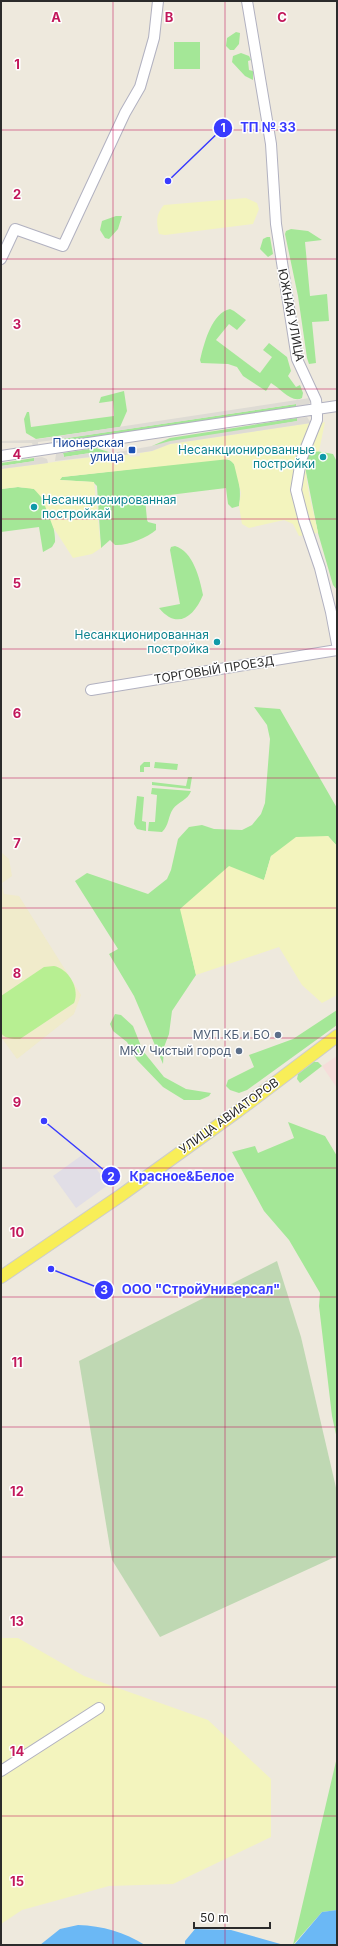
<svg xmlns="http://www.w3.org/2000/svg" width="338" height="1946" font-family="Inter,sans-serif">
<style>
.industrial{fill:#e1dee6}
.education{fill:#f0ebcb}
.medical{fill:#f5ddda}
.green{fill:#a4e797}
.sand{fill:#f3f4be}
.cemetery{fill:#bfd8b3}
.pitch{fill:#b7ef92}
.plaza{fill:#dedbd4}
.water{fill:#6bb8f5}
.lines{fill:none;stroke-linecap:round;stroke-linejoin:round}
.minor-casing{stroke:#b1b1c0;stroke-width:12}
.major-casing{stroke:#ccc;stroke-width:14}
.minor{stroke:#fff;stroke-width:10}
.major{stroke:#f8ee58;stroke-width:12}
.grid{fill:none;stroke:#c2185b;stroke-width:1;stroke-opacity:0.55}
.transit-dot{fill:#1a4fb4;stroke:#fff;stroke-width:1.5}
.culture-dot{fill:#0f9aa8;stroke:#fff;stroke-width:1.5}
.service-dot{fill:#5c6f8a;stroke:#fff;stroke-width:1.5}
.labels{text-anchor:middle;stroke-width:3;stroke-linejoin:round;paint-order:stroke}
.street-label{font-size:12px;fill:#2b2b2b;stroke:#fff}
.transit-label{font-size:12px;fill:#164399;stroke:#fff;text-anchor:end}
.culture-label{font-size:12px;fill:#0d838f;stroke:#fff;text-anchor:end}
.service-label{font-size:12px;fill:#4e5e75;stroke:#fff;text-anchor:end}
.grid-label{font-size:13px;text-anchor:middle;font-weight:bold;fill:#c2185b;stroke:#fff;stroke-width:3;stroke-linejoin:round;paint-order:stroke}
.leader{fill:none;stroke:#393bff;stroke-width:1.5}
.callout-dot{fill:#393bff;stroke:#fff;stroke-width:1.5}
.mark-label{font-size:12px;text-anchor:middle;font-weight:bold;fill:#fff}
.callout-label{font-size:13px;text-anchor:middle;font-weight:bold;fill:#393bff;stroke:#fff;stroke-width:3;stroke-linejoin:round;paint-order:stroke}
</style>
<rect width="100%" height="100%" fill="#eee9dd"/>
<path class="industrial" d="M 85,1153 L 108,1185 L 76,1208 L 53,1176 Z"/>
<path class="education" d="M 1,843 L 2,853 L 9,859 L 12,876 L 2,883 L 4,894 L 19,896 L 81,995 L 74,1014 L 17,1059 L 1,1037 Z"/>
<path class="medical" d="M 337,1056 L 337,1088 L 322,1066 Z"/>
<path class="green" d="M 236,32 L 240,33 L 239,44 L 234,50 L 230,50 L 226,46 L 227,38 Z
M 174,42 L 200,42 L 200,69 L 174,69 Z
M 241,53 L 249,56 L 251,60 L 248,61 L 249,70 L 253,71 L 253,80 L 245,76 L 232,62 L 233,56 Z
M 116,216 L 122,216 L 118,229 L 109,239 L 105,238 L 100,230 L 102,221 Z
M 291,229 L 308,231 L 322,240 L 305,242 L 310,296 L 327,294 L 329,321 L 312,322 L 316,363 L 309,364 L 307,358 L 298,296 L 285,234 L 286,231 Z
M 267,237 L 270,237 L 273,254 L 268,257 L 260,249 L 263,239 Z
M 230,309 L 234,311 L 246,320 L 237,330 L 229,324 L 216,340 L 260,373 L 272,357 L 263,350 L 269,343 L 287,357 L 291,371 L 288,376 L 296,387 L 300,385 L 303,393 L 302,398 C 292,404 280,388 271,383 L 266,391 L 243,376 L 237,367 L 228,364 L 201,363 L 200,360 L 201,356 C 205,341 212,313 230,309 Z
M 124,391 L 127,411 L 120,427 L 36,439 L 26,433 L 24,419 L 27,412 L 29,412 L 31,427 L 114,416 L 113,401 L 99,403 L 101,397 Z
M 296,404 L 296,407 L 68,441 L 61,442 L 60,439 Z
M 297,418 L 298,421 L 152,446 L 170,438 Z
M 96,448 L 112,453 L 97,452 L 64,457 L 63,453 Z
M 316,451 L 333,454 L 337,462 L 337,590 L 333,585 L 318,533 L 306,472 L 305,459 L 308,454 Z
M 34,458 L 35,461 L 1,466 L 1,463 Z
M 220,459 C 225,459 231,459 234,464 C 240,474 241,495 239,506 L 232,508 L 228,504 L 226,488 L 145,498 L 147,520 L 148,522 L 156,524 L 156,530 C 147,538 127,546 115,545 L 110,540 L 101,548 L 97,486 L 93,482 L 59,480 L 62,477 Z
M 18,487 C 23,488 30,487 34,489 C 46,496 56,529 55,542 L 52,547 L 43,552 L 39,527 L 1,532 L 1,489 Z
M 175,546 C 193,551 200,579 203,595 C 194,617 177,630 159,608 L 180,604 L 170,550 L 171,547 Z
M 254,707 L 280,709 L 337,808 L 337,846 L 328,836 L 271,856 L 264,880 L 181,909 L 196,975 L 172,1011 L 169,1034 L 164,1047 L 163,1064 L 134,996 L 109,954 L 118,949 L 75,881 L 87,873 L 148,894 L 167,879 L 171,870 L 178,839 L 189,827 L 202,825 L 214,829 L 242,830 L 252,825 L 261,814 L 265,803 L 270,739 L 267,725 Z
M 144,762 L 150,762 L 150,767 L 144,767 L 144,772 L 140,772 L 140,766 Z
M 155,762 L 178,764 L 177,770 L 154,768 Z
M 188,777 L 192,777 L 190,789 L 152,785 L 152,782 L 186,786 Z
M 152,788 L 191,791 C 188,800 178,802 173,809 C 168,816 169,826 162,832 L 148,831 L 149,822 L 155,822 L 157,795 L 151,794 Z
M 137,796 L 144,797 L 142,821 L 146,822 L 146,831 L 137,829 L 134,824 Z
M 337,1010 L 337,1025 L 247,1090 L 239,1093 L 230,1090 L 226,1086 L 228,1080 L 254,1067 L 249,1055 L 293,1039 Z
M 115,1014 L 121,1015 L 133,1026 L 143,1051 L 164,1077 L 186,1089 L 211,1093 L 209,1096 L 200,1100 L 184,1100 L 163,1087 L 137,1060 L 127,1042 L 113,1031 L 110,1024 Z
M 313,1062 L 318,1062 L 322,1066 L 300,1083 L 297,1079 L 298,1074 Z
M 288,1122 L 325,1136 L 337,1156 L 337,1439 L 332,1416 L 319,1306 L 320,1293 L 289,1240 L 264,1211 L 232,1152 L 255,1146 L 258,1153 L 294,1138 Z
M 337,1757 L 337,1910 L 322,1912 L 293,1945 Z"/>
<path class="sand" d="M 246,198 L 257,203 L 259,209 L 253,224 L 165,235 L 159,234 C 156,222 156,214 164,205 Z
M 325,422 L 319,451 L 308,454 C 300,469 315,515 318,533 L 299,536 L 293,524 L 284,520 L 249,528 L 242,524 L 239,506 L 241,493 L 234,464 L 229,459 L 62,477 L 60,480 L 94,482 L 101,548 L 92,554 L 73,558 L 53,527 L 42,498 L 34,489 L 18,487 L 1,489 L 1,469 L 100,456 L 129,454 L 130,457 L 140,456 L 140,453 L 152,451 L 170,444 L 311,423 L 313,427 L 321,426 L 322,423 Z
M 328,836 L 337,846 L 337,995 L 322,1003 L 302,985 L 279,947 L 196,975 L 180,909 L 229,866 L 264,880 L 271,856 L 296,837 Z
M 1,1638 L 18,1638 L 84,1676 L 208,1720 L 271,1779 L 271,1837 L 173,1884 L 109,1886 L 22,1910 L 1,1924 Z"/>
<path class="cemetery" d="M 277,1261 L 301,1337 L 337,1492 L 337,1556 L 160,1637 L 112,1560 L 79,1361 Z"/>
<path class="pitch" d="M 54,966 C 69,969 80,989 74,1003 L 20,1039 C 13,1039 5,1039 1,1033 L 1,996 L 44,967 Z"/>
<path class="plaza" d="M 310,398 L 310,403 L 306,406 L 296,407 L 296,404 L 61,439 L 61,442 L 55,443 L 55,440 L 38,442 L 38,445 L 33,446 L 32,443 L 1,443 L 1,441 L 32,440 Z
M 307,417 L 311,423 L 170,444 L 152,451 L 118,456 L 100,456 L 55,461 L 56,454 L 63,453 L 64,457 L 97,452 L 112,453 L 152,446 L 170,441 L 297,421 L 297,418 Z
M 42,457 L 47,459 L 48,463 L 1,469 L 1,466 L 34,461 L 34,458 Z"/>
<path class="water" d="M 337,1910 L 337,1945 L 294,1945 L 322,1912 Z
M 78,1925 C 103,1926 124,1932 145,1945 L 40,1945 L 60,1929 Z
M 195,1929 L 231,1930 L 284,1945 L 185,1945 L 185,1941 Z"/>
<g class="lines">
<g class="minor-casing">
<path id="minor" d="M 247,1 L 271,144 L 276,224 L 297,359 L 316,400 L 317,410 L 317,420 L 301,460 L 296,490 L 304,521 L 320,568 L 331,612 L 337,644
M 1,259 L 15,229 L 63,246 L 125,113 L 140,87 L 154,38 L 158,1
M 1,456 L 337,406
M 91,690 L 337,650
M 1,1771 L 99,1708"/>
</g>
<g class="major-casing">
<path id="major" d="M 1,1277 L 120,1196 L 238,1111 L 337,1036"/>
</g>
<use href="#minor" class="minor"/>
<use href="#major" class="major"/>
</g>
<path class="grid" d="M 113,1 L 113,1945M 225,1 L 225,1945M 1,130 L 337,130M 1,259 L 337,259M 1,389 L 337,389M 1,519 L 337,519M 1,649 L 337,649M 1,778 L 337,778M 1,908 L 337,908M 1,1038 L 337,1038M 1,1168 L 337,1168M 1,1297 L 337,1297M 1,1427 L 337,1427M 1,1557 L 337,1557M 1,1687 L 337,1687M 1,1816 L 337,1816"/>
<rect class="transit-dot" x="128" y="446" width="8" height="8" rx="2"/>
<g class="culture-dot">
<circle cx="323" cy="457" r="4"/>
<circle cx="34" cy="507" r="4"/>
<circle cx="217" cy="642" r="4"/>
</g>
<g class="service-dot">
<circle cx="278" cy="1035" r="4"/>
<circle cx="239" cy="1051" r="4"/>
</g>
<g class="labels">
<g class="street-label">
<text transform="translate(291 315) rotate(79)" y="4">ЮЖНАЯ УЛИЦА</text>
<text transform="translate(214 670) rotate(-9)" y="4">ТОРГОВЫЙ ПРОЕЗД</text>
<text transform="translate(229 1116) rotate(-36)" y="4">УЛИЦА АВИАТОРОВ</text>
</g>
<g class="transit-label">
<text x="124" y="447">Пионерская<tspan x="124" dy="14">улица</tspan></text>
</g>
<g class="culture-label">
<text x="315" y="454">Несанкционированные<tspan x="315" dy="14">постройки</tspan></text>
<text x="42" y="504" text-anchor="start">Несанкционированная<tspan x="42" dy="14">постройкай</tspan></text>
<text x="209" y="639">Несанкционированная<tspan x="209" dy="14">постройка</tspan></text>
</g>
<g class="service-label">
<text x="270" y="1039">МУП КБ и БО</text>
<text x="231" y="1055">МКУ Чистый город</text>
</g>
</g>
<g class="grid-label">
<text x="56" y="22">A</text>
<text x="169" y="22">B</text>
<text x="282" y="22">C</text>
<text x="17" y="69">1</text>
<text x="17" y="199">2</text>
<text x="17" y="329">3</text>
<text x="17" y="459">4</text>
<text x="17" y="588">5</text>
<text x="17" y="718">6</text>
<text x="17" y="848">7</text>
<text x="17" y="978">8</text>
<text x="17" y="1107">9</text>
<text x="17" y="1237">10</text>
<text x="17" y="1367">11</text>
<text x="17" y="1496">12</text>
<text x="17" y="1626">13</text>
<text x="17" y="1756">14</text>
<text x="17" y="1886">15</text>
</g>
<path class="leader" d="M168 181L223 128M44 1121L111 1176M51 1269L104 1290"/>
<g class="callout-dot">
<circle cx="168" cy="181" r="4"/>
<circle cx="44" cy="1121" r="4"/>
<circle cx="51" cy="1269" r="4"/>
<circle cx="223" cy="128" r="10"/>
<circle cx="111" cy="1176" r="10"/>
<circle cx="104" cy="1290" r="10"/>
</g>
<g class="mark-label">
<text x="223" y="132">1</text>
<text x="111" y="1181">2</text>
<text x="104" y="1294">3</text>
</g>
<g class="callout-label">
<text x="268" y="132">ТП № 33</text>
<text x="182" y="1181">Красное&amp;Белое</text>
<text x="201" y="1294">ООО "СтройУниверсал"</text>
</g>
<rect width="338" height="1946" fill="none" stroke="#2b2b2b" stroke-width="4"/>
<path d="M194 1922v6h76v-6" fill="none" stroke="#2b2b2b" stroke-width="2"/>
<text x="200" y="1922" font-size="12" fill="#2b2b2b" stroke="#ffffff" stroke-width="3" paint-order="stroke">50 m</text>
</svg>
